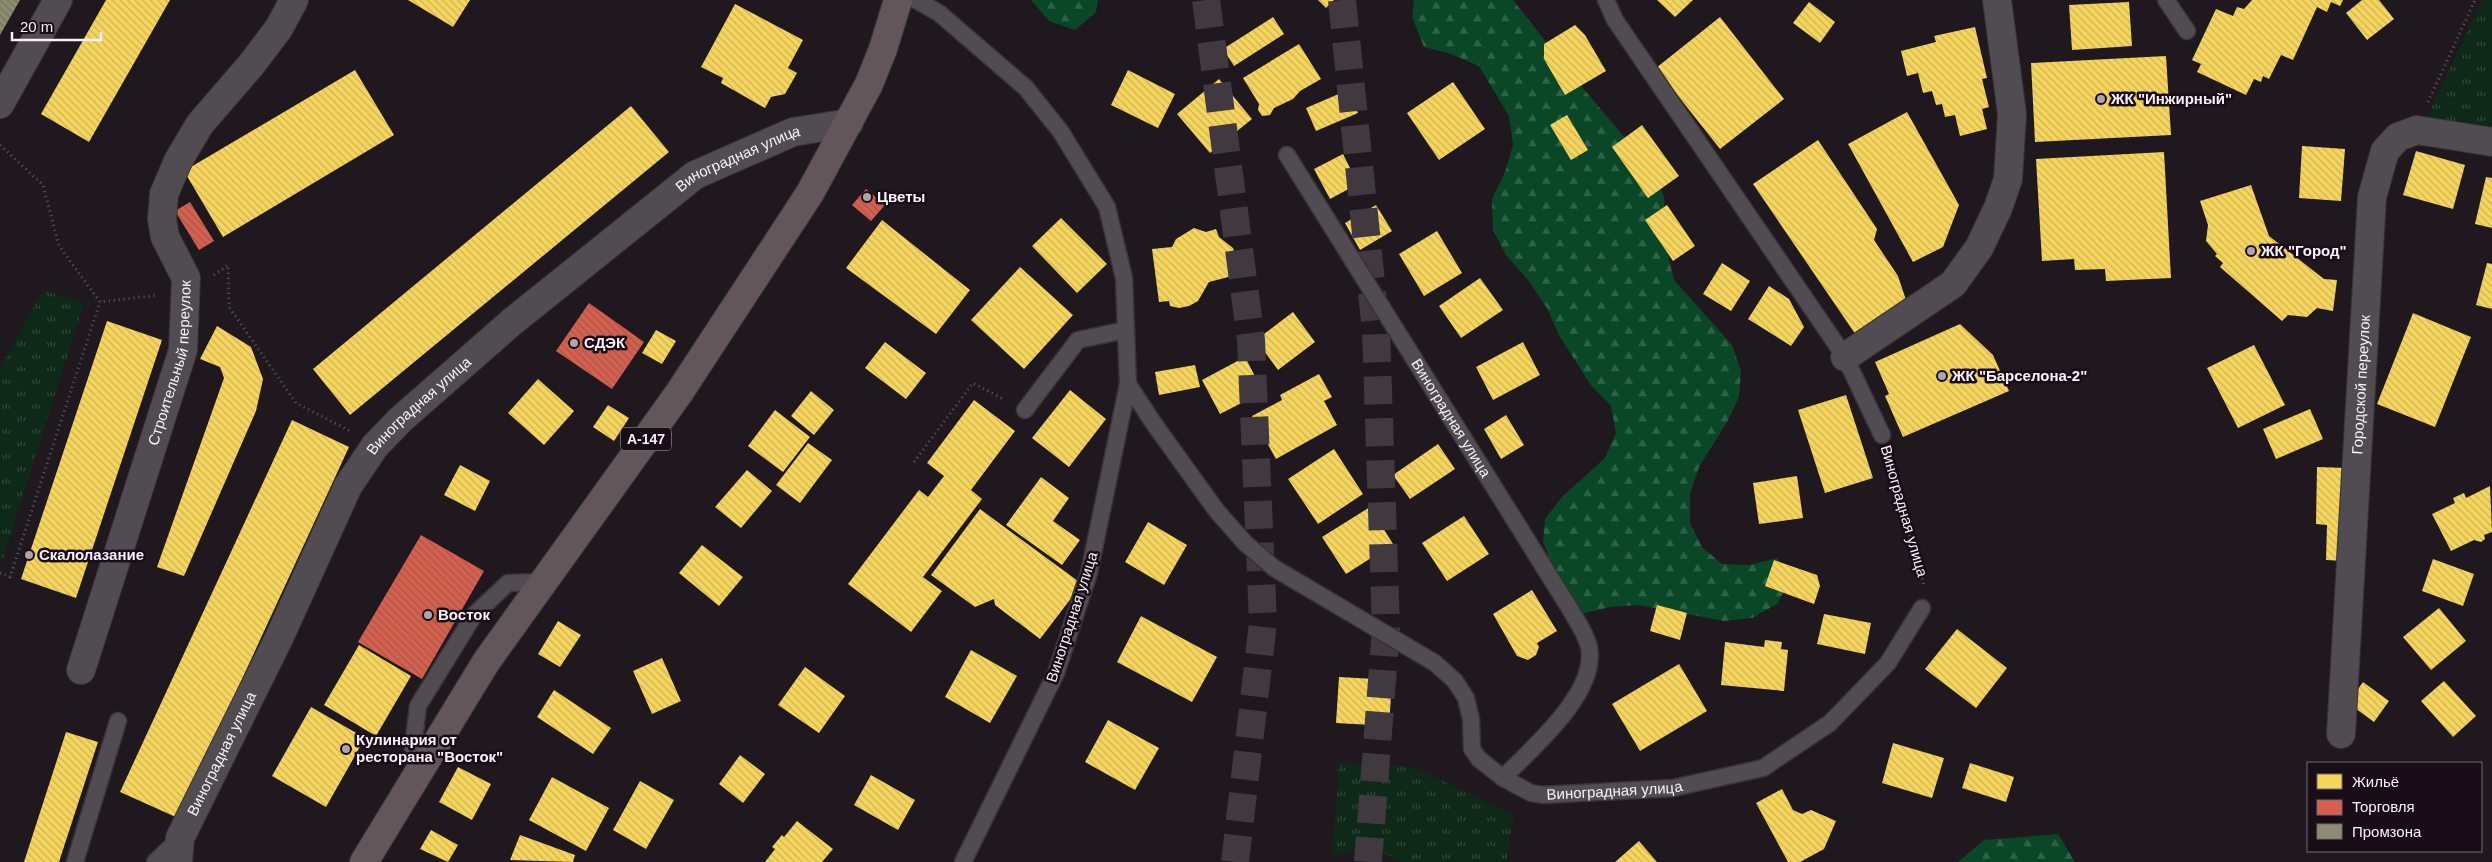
<svg xmlns="http://www.w3.org/2000/svg" width="2492" height="862" font-family="Helvetica,sans-serif">
<style>
.grass{fill:url(#grass-tufts)}
.forest{fill:url(#forest-firs)}
.homes{fill:url(#homes-back-hatch)}
.shops{fill:url(#shops-back-hatch)}
.industry{fill:url(#industry-back-hatch)}
.lines{fill:none;stroke-linecap:round;stroke-linejoin:round}
.primary-tunnel{stroke:#403940;stroke-width:28;stroke-dasharray:28 14;stroke-linecap:butt}
.service-casing{stroke:#373337;stroke-width:19}
.minor-casing{stroke:#373337;stroke-width:30}
.primary-casing{stroke:#373337;stroke-width:30}
.path{stroke:#5f5a5f;stroke-width:3;stroke-dasharray:1 4;stroke-linecap:butt}
.service{stroke:#514c51;stroke-width:16}
.minor{stroke:#514c51;stroke-width:28}
.primary{stroke:#63565b;stroke-width:28}
.poi-dot{fill:#ada5ad;stroke:#190d18;stroke-width:2}
.labels{text-anchor:middle;stroke-width:5;stroke-linejoin:round;paint-order:stroke}
.shield{fill:#190d18;stroke:#b6acb6;stroke-width:1}
.shield-label{font-size:14px;font-weight:bold;fill:#f9f0f9}
.poi-label{font-size:15px;font-weight:bold;fill:#f9f0f9;stroke:#190d18;text-anchor:start}
.street-label{font-size:15px;fill:#f9f0f9;stroke:#190d18}
</style>
<defs>
<pattern id="grass-tufts" width="24" height="20" patternUnits="userSpaceOnUse" patternTransform="scale(1.25)"><rect width="24" height="20" fill="#0e2918"/><path d="M3 7l-1-3M5 7V3M7 7l1-3M15 17l-1-3M17 17v-4M19 17l1-3" fill="none" stroke="#32483a"/></pattern>
<pattern id="forest-firs" width="22" height="20" patternUnits="userSpaceOnUse" patternTransform="scale(1.25)"><rect width="22" height="20" fill="#094726"/><path d="M5 1l3.5 6h-7zM16 11l3.5 6h-7z" fill="#2e6246"/></pattern>
<pattern id="homes-back-hatch" width="6" height="6" patternUnits="userSpaceOnUse" patternTransform="scale(1.25)"><rect width="6" height="6" fill="#f6d55c"/><path d="M-1 5l2 2M0 0l6 6M5-1l2 2" fill="none" stroke="#cbb258"/></pattern>
<pattern id="shops-back-hatch" width="6" height="6" patternUnits="userSpaceOnUse" patternTransform="scale(1.25)"><rect width="6" height="6" fill="#d6604d"/><path d="M-1 5l2 2M0 0l6 6M5-1l2 2" fill="none" stroke="#a5584c"/></pattern>
<pattern id="industry-back-hatch" width="6" height="6" patternUnits="userSpaceOnUse" patternTransform="scale(1.25)"><rect width="6" height="6" fill="#8c8c6e"/><path d="M-1 5l2 2M0 0l6 6M5-1l2 2" fill="none" stroke="#757462"/></pattern>
</defs>
<rect width="100%" height="100%" fill="#1f191f"/>
<path class="grass" d="M 2482,0 L 2492,0 L 2492,127 L 2427,117 Z
M 43,290 L 84,303 L 3,559 L 0,558 L 0,368 Z
M 1339,763 L 1413,767 L 1514,815 L 1506,862 L 1402,862 L 1381,852 L 1365,849 L 1351,850 L 1332,856 Z"/>
<path class="forest" d="M 1031,0 L 1098,0 L 1096,12 L 1075,30 L 1049,21 Z
M 1414,0 L 1513,0 L 1581,86 L 1654,172 L 1664,197 L 1667,252 L 1674,280 L 1732,345 L 1741,371 L 1739,397 L 1727,422 L 1699,467 L 1690,494 L 1690,523 L 1702,547 L 1722,564 L 1750,565 L 1777,558 L 1790,581 L 1777,604 L 1752,618 L 1724,621 L 1638,605 L 1610,607 L 1581,614 L 1570,609 L 1543,542 L 1545,519 L 1562,497 L 1605,458 L 1616,433 L 1611,406 L 1590,384 L 1559,335 L 1547,308 L 1528,280 L 1506,255 L 1493,230 L 1492,199 L 1505,172 L 1513,145 L 1509,116 L 1479,66 L 1451,54 L 1424,47 L 1412,17 Z
M 2058,834 L 2075,862 L 1958,862 L 1984,840 Z"/>
<path class="homes" d="M 106,0 L 170,0 L 89,142 L 41,114 Z
M 408,0 L 470,0 L 453,27 Z
M 1318,0 L 1334,0 L 1326,8 Z
M 1657,0 L 1693,0 L 1675,17 Z
M 2252,0 L 2343,0 L 2340,6 L 2331,2 L 2327,12 L 2317,7 L 2293,60 L 2281,55 L 2269,79 L 2263,76 L 2261,82 L 2254,79 L 2246,95 L 2197,72 L 2201,64 L 2192,60 L 2216,9 L 2233,16 L 2237,7 L 2244,9 Z
M 2362,0 L 2379,0 L 2394,19 L 2367,40 L 2346,13 Z
M 1809,2 L 1835,22 L 1820,43 L 1793,23 Z
M 2129,2 L 2132,46 L 2072,50 L 2069,5 Z
M 735,4 L 803,40 L 788,68 L 797,73 L 785,94 L 771,97 L 765,108 L 721,83 L 723,78 L 701,67 Z
M 1273,17 L 1284,34 L 1234,66 L 1223,49 Z
M 1720,17 L 1784,99 L 1720,149 L 1656,68 Z
M 1575,25 L 1585,35 L 1606,71 L 1565,95 L 1544,59 L 1544,44 Z
M 1975,27 L 1987,78 L 1982,79 L 1989,107 L 1982,109 L 1987,129 L 1960,136 L 1955,115 L 1945,117 L 1942,104 L 1936,105 L 1932,91 L 1923,93 L 1918,73 L 1907,76 L 1901,51 L 1936,42 L 1934,36 Z
M 1299,44 L 1321,79 L 1300,91 L 1293,99 L 1274,108 L 1270,115 L 1262,116 L 1258,110 L 1259,104 L 1243,78 Z
M 2166,56 L 2171,135 L 2035,142 L 2031,63 Z
M 355,70 L 394,135 L 223,237 L 184,171 Z
M 1128,70 L 1175,94 L 1158,128 L 1111,105 Z
M 1219,79 L 1252,119 L 1210,153 L 1177,114 Z
M 1453,82 L 1485,129 L 1439,160 L 1407,113 Z
M 1348,90 L 1358,113 L 1316,131 L 1306,108 Z
M 631,106 L 669,152 L 350,415 L 313,369 Z
M 1907,112 L 1959,205 L 1943,247 L 1913,262 L 1848,144 Z
M 1567,115 L 1588,150 L 1571,160 L 1550,125 Z
M 1642,125 L 1679,176 L 1648,198 L 1612,147 Z
M 1818,140 L 1877,229 L 1874,240 L 1898,276 L 1908,306 L 1860,341 L 1753,184 Z
M 2302,146 L 2345,149 L 2341,201 L 2299,198 Z
M 2416,151 L 2465,165 L 2453,209 L 2403,195 Z
M 2164,152 L 2171,278 L 2106,281 L 2105,269 L 2075,270 L 2074,259 L 2042,261 L 2036,159 Z
M 1343,154 L 1358,184 L 1330,199 L 1314,169 Z
M 2486,177 L 2492,178 L 2492,228 L 2475,224 Z
M 2251,185 L 2269,236 L 2324,279 L 2337,280 L 2333,311 L 2317,308 L 2307,317 L 2288,315 L 2282,321 L 2220,267 L 2223,263 L 2215,256 L 2217,254 L 2206,241 L 2208,225 L 2200,201 Z
M 1376,205 L 1392,231 L 1360,250 L 1345,223 Z
M 1667,205 L 1695,246 L 1673,261 L 1645,220 Z
M 1061,218 L 1107,264 L 1077,293 L 1032,246 Z
M 882,220 L 970,290 L 936,334 L 846,268 Z
M 1194,228 L 1206,232 L 1216,229 L 1219,237 L 1233,248 L 1235,253 L 1230,268 L 1232,276 L 1209,282 L 1198,301 L 1189,306 L 1179,308 L 1170,306 L 1169,301 L 1159,302 L 1152,249 L 1172,247 L 1176,239 Z
M 1437,231 L 1462,273 L 1424,296 L 1399,254 Z
M 1722,263 L 1750,281 L 1731,311 L 1703,294 Z
M 2487,263 L 2492,264 L 2492,309 L 2476,305 Z
M 1020,267 L 1073,315 L 1024,369 L 971,320 Z
M 1480,278 L 1503,310 L 1461,338 L 1439,306 Z
M 1769,286 L 1789,299 L 1804,327 L 1791,346 L 1748,319 Z
M 1293,312 L 1315,342 L 1278,370 L 1256,340 Z
M 2413,313 L 2471,337 L 2435,427 L 2377,404 Z
M 107,321 L 162,340 L 76,598 L 21,579 Z
M 1960,324 L 1993,355 L 2009,391 L 1903,437 L 1885,396 L 1889,394 L 1875,362 Z
M 217,326 L 251,347 L 263,379 L 256,411 L 184,576 L 157,567 L 224,378 L 220,367 L 200,359 Z
M 656,330 L 676,341 L 662,364 L 642,353 Z
M 885,342 L 926,373 L 906,399 L 865,368 Z
M 1523,342 L 1540,375 L 1493,400 L 1476,367 Z
M 2254,345 L 2285,405 L 2238,428 L 2207,368 Z
M 1245,357 L 1263,392 L 1220,414 L 1202,380 Z
M 1195,365 L 1200,387 L 1159,395 L 1155,372 Z
M 1319,374 L 1332,397 L 1324,401 L 1337,425 L 1276,459 L 1252,416 L 1282,400 L 1280,395 Z
M 538,379 L 574,411 L 544,445 L 508,413 Z
M 1070,390 L 1106,419 L 1069,467 L 1032,438 Z
M 811,391 L 834,410 L 814,435 L 791,416 Z
M 1846,395 L 1873,478 L 1825,493 L 1798,410 Z
M 974,400 L 1015,431 L 971,490 L 982,499 L 923,577 L 942,591 L 911,632 L 848,584 L 919,490 L 928,497 L 944,476 L 927,463 Z
M 608,405 L 629,418 L 614,441 L 593,427 Z
M 2310,409 L 2323,439 L 2276,459 L 2263,429 Z
M 775,410 L 810,437 L 783,472 L 748,446 Z
M 1506,415 L 1524,445 L 1501,459 L 1484,429 Z
M 292,420 L 349,447 L 178,818 L 120,792 Z
M 808,443 L 832,460 L 800,503 L 776,485 Z
M 1438,444 L 1455,469 L 1410,499 L 1393,475 Z
M 1334,449 L 1363,494 L 1318,524 L 1288,479 Z
M 460,465 L 490,481 L 475,511 L 444,495 Z
M 2317,467 L 2347,468 L 2345,561 L 2326,560 L 2327,525 L 2316,524 Z
M 747,470 L 772,491 L 741,528 L 715,507 Z
M 1797,476 L 1803,518 L 1759,524 L 1753,483 Z
M 1041,477 L 1069,498 L 1053,521 L 1080,540 L 1062,565 L 1006,525 Z
M 2490,486 L 2492,532 L 2484,535 L 2485,539 L 2481,542 L 2474,540 L 2451,551 L 2432,514 L 2455,503 L 2453,498 L 2464,493 L 2466,498 Z
M 1370,507 L 1393,544 L 1346,574 L 1322,537 Z
M 980,509 L 1082,584 L 1040,639 L 995,605 L 994,599 L 975,607 L 931,575 Z
M 1464,516 L 1489,554 L 1447,581 L 1422,543 Z
M 1148,522 L 1187,545 L 1164,585 L 1125,562 Z
M 702,545 L 743,577 L 719,606 L 679,573 Z
M 2433,559 L 2474,574 L 2463,606 L 2422,591 Z
M 1774,560 L 1817,575 L 1820,586 L 1814,604 L 1765,586 Z
M 1532,590 L 1557,631 L 1537,643 L 1539,647 L 1536,655 L 1528,660 L 1517,656 L 1493,614 Z
M 1657,605 L 1687,613 L 1680,640 L 1650,631 Z
M 2439,608 L 2466,641 L 2431,670 L 2403,637 Z
M 1824,614 L 1871,623 L 1865,654 L 1817,644 Z
M 1141,616 L 1217,657 L 1192,702 L 1117,662 Z
M 558,621 L 581,635 L 560,667 L 538,654 Z
M 1957,629 L 2007,668 L 1976,708 L 1925,669 Z
M 1765,640 L 1782,642 L 1781,649 L 1788,650 L 1784,691 L 1721,685 L 1725,642 L 1764,647 Z
M 359,645 L 411,676 L 376,736 L 324,705 Z
M 971,650 L 1017,676 L 990,723 L 945,697 Z
M 662,658 L 681,701 L 652,714 L 633,671 Z
M 1679,664 L 1707,711 L 1640,751 L 1612,704 Z
M 805,667 L 845,696 L 819,733 L 778,705 Z
M 1339,677 L 1392,680 L 1389,726 L 1336,723 Z
M 2444,681 L 2476,716 L 2453,737 L 2421,701 Z
M 2363,682 L 2389,701 L 2374,722 L 2348,703 Z
M 554,690 L 611,728 L 593,754 L 537,717 Z
M 311,707 L 365,738 L 326,807 L 272,776 Z
M 1108,720 L 1159,748 L 1135,790 L 1085,762 Z
M 66,732 L 98,742 L 59,862 L 24,862 Z
M 1893,743 L 1944,758 L 1932,798 L 1882,783 Z
M 740,755 L 765,774 L 743,803 L 719,784 Z
M 1970,763 L 2014,777 L 2006,802 L 1962,788 Z
M 458,767 L 491,784 L 472,820 L 439,802 Z
M 871,775 L 915,800 L 898,830 L 854,805 Z
M 552,777 L 609,808 L 586,851 L 529,820 Z
M 640,781 L 674,800 L 646,849 L 613,830 Z
M 1782,789 L 1793,810 L 1802,814 L 1811,810 L 1836,821 L 1824,849 L 1800,862 L 1788,862 L 1756,803 Z
M 797,821 L 833,849 L 822,862 L 765,862 L 775,849 L 772,847 L 782,835 L 784,837 Z
M 431,830 L 458,845 L 448,862 L 420,849 Z
M 520,835 L 575,855 L 573,862 L 510,860 Z
M 1639,841 L 1657,862 L 1615,862 Z"/>
<path class="shops" d="M 866,189 L 885,205 L 871,221 L 852,205 Z
M 190,202 L 214,241 L 199,250 L 175,211 Z
M 589,303 L 644,342 L 612,389 L 556,351 Z
M 421,535 L 484,571 L 422,679 L 358,642 Z"/>
<path class="industry" d="M 0,0 L 20,0 L 0,35 Z"/>
<g class="lines">
<path class="primary-tunnel" d="M 1206,0 L 1251,340 L 1263,623 L 1235,862
M 1342,0 L 1376,331 L 1386,629 L 1368,862"/>
<g class="service-casing">
<g id="service">
<path d="M 916,0 L 939,13 L 1026,88 L 1061,132 L 1107,207 L 1124,278 L 1128,384 L 1089,573 L 1056,673 L 963,862"/>
<path d="M 1606,0 L 1615,20 L 1845,357 L 1882,435"/>
<path d="M 2166,0 L 2187,31"/>
<path id="s1" d="M 1287,155 L 1570,609 C 1577,621 1586,634 1589,647 C 1598,693 1532,748 1503,778"/>
<path id="s2" d="M 1128,384 L 1152,421 L 1216,510 L 1245,543 L 1274,568 L 1435,663 L 1455,681 L 1466,698 L 1471,719 L 1472,749 L 1479,759 L 1503,778 L 1531,793 L 1543,795 L 1673,788 L 1763,768 L 1830,723 L 1888,663 L 1922,608"/>
<path d="M 1025,410 L 1078,340 L 1126,330"/>
<path d="M 420,767 L 413,747 L 418,706 L 474,615 L 508,583 L 544,582"/>
<path d="M 75,862 L 118,721"/>
<path d="M 155,862 L 180,838"/>
</g>
</g>
<g class="minor-casing">
<g id="minor">
<path d="M 0,104 L 58,0"/>
<path d="M 1845,357 L 1953,284 L 1979,248 L 1998,208 L 2008,179 L 2012,114 L 1997,0"/>
<path id="s3" d="M 81,670 L 183,350 L 186,278 L 165,237 L 162,219 L 164,194 L 178,161 L 200,124 L 251,65 L 279,28 L 294,0"/>
<path id="s4" d="M 2341,734 L 2372,197 L 2385,151 L 2398,137 L 2417,130 L 2492,142"/>
<path id="s5" d="M 178,862 L 180,838 L 279,638 L 348,486 L 375,446 L 400,420 L 513,321 L 695,175 L 793,132 L 849,123"/>
</g>
</g>
<g class="primary-casing">
<path id="primary" d="M 364,862 L 486,662 L 679,393 L 810,193 L 869,84 L 883,49 L 898,0"/>
</g>
<path class="path" d="M 2428,102 L 2475,0
M 0,145 L 43,185 L 59,246 L 100,302 L 158,295
M 214,275 L 228,265 L 229,307 L 296,403 L 350,431
M 1888,458 L 1924,586
M 914,462 L 973,383 L 1005,400
M 0,573 L 10,577 L 100,302"/>
<use href="#service" class="service"/>
<use href="#minor" class="minor"/>
<use href="#primary" class="primary"/>
</g>
<g class="poi-dot">
<circle cx="2101" cy="99" r="5"/>
<circle cx="867" cy="197" r="5"/>
<circle cx="2251" cy="251" r="5"/>
<circle cx="574" cy="343" r="5"/>
<circle cx="1942" cy="376" r="5"/>
<circle cx="29" cy="555" r="5"/>
<circle cx="428" cy="615" r="5"/>
<circle cx="346" cy="749" r="5"/>
</g>
<g class="labels">
<rect class="shield" x="621" y="427.5" width="50" height="23" rx="4"/>
<g class="shield-label">
<text x="646" y="444">А-147</text>
</g>
<g class="poi-label">
<text x="2111" y="104">ЖК "Инжирный"</text>
<text x="877" y="202">Цветы</text>
<text x="2261" y="256">ЖК "Город"</text>
<text x="584" y="348">СДЭК</text>
<text x="1952" y="381">ЖК "Барселона-2"</text>
<text x="39" y="560">Скалолазание</text>
<text x="438" y="620">Восток</text>
<text x="356" y="745">Кулинария от<tspan x="356" dy="17">ресторана "Восток"</tspan></text>
</g>
<g class="street-label">
<text dy="5" stroke="none"><textPath href="#s5" startOffset="928">Виноградная улица</textPath></text>
<text dy="5" stroke="none"><textPath href="#s3" startOffset="321">Строительный переулок</textPath></text>
<text dy="5" stroke="none"><textPath href="#s4" startOffset="350">Городской переулок</textPath></text>
<text dy="5" stroke="none"><textPath href="#s5" startOffset="522">Виноградная улица</textPath></text>
<text dy="5" stroke="none"><textPath href="#s1" startOffset="310">Виноградная улица</textPath></text>
<text transform="translate(1904 511) rotate(74)" y="5">Виноградная улица</text>
<text transform="translate(1072 617) rotate(-72)" y="5">Виноградная улица</text>
<text dy="5" stroke="none"><textPath href="#s5" startOffset="118">Виноградная улица</textPath></text>
<text dy="5" stroke="none"><textPath href="#s2" startOffset="680">Виноградная улица</textPath></text>
</g>
</g>
<rect x="2307" y="762" width="175" height="90" fill="#190d18" stroke="#736872"/>
<rect x="2317" y="774" width="25" height="15" fill="#f6d55c" stroke="#736872"/>
<text x="2352" y="787" font-size="15" fill="#f9f0f9">Жильё</text>
<rect x="2317" y="800" width="25" height="15" fill="#d6604d" stroke="#736872"/>
<text x="2352" y="812" font-size="15" fill="#f9f0f9">Торговля</text>
<rect x="2317" y="824" width="25" height="15" fill="#8c8c6e" stroke="#736872"/>
<text x="2352" y="837" font-size="15" fill="#f9f0f9">Промзона</text>
<path d="M12 32v8h89v-8" fill="none" stroke="#f9f0f9" stroke-width="2.5"/>
<text x="20" y="32" font-size="15" fill="#f9f0f9" stroke="#190d18" stroke-width="4" paint-order="stroke">20 m</text>
</svg>
